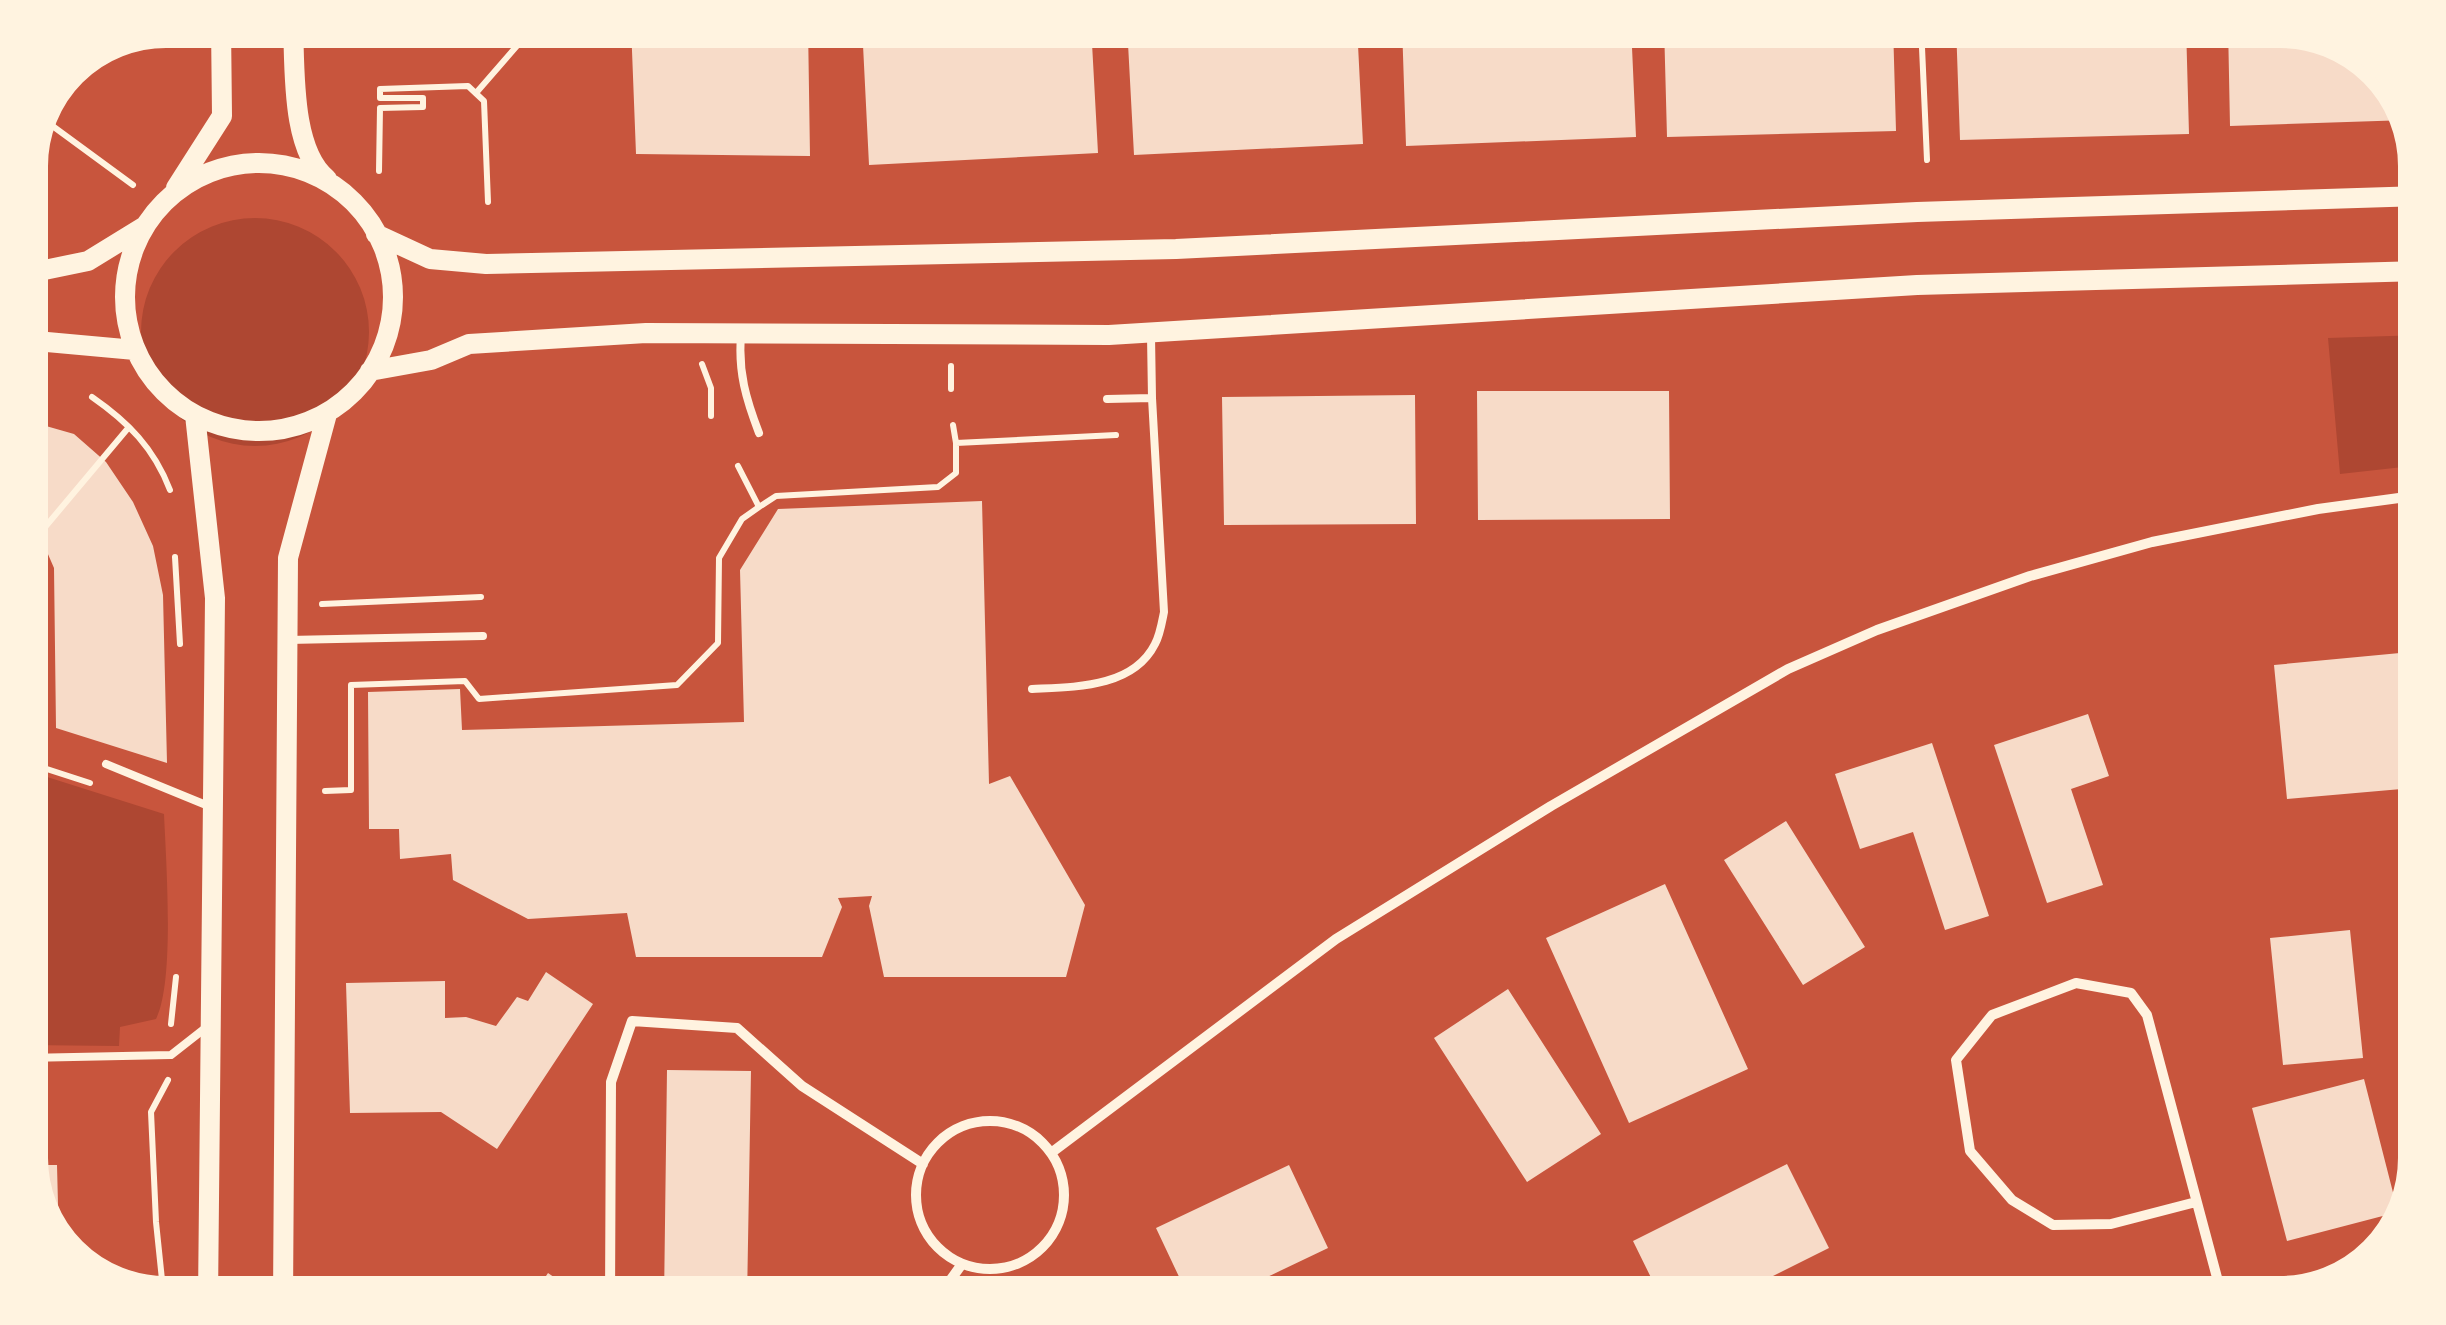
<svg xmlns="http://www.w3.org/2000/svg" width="2446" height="1325" font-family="Poppins,sans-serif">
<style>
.green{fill:#ae4732}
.building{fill:#f7dbc8}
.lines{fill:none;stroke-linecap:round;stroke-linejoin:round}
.path{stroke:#fff3e0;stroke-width:6}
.service{stroke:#fff3e0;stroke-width:8}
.minor{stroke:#fff3e0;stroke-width:10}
.secondary{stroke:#fff3e0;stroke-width:20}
.rim{fill:none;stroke:#fff3e0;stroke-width:12}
</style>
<rect width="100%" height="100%" fill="#c8553d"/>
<path class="green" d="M141 332a114 114 0 1 1 228 0a114 114 0 1 1-228 0Z
M 2421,335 L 2421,465 L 2340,474 L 2328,338 Z
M 25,770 L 164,814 C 166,860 175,982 156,1019 L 120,1027 L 119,1046 L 25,1045 Z"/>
<path class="building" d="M 631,25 L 808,25 L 810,156 L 636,154 Z
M 862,25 L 1091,25 L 1098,153 L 869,165 Z
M 1127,25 L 1357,25 L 1363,144 L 1134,155 Z
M 1402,25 L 1631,25 L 1636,137 L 1406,146 Z
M 1664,25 L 1893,25 L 1896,131 L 1667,137 Z
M 1956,25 L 2186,25 L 2189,134 L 1960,140 Z
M 2228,25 L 2280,25 L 2350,44 L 2397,88 L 2408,120 L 2230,126 Z
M 1477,391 L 1669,391 L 1670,519 L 1478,520 Z
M 1415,395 L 1416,524 L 1224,525 L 1222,397 Z
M 25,420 L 74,434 L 106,462 L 133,502 L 153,546 L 163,595 L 167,763 L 56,728 L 54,568 L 44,545 L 25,537 Z
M 982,501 L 989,784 L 1010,776 L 1085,905 L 1066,977 L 884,977 L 869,906 L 872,896 L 838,898 L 842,907 L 822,957 L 636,957 L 627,913 L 528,919 L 453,880 L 451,854 L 400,859 L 399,829 L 369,829 L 368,692 L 460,689 L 462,730 L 744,722 L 740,570 L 778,509 Z
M 2400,653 L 2413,788 L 2287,799 L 2274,665 Z
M 2088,714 L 2109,776 L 2071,789 L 2103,885 L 2047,903 L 1994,745 Z
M 1932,743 L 1989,916 L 1945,930 L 1913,832 L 1860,849 L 1835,774 Z
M 1786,821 L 1865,947 L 1803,985 L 1724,860 Z
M 1665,884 L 1748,1069 L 1629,1123 L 1546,938 Z
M 2350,930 L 2363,1058 L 2283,1065 L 2270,938 Z
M 546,972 L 593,1004 L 497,1149 L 441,1112 L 350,1113 L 346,983 L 445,981 L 445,1018 L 466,1017 L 496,1026 L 517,997 L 528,1001 Z
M 1508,989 L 1601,1134 L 1527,1182 L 1434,1038 Z
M 667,1070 L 751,1071 L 747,1300 L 664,1300 Z
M 2364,1079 L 2398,1212 L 2287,1241 L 2252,1108 Z
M 1787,1164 L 1829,1248 L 1725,1300 L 1662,1300 L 1633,1241 Z
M 25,1165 L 57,1165 L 59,1244 L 44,1230 Z
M 1289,1165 L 1328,1248 L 1219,1300 L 1190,1300 L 1156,1228 Z
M 2365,1266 L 2351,1281 L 2334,1285 L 2331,1272 Z
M 548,1273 L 587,1300 L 530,1300 Z
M 1858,1279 L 1870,1300 L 1823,1300 Z
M 446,1281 L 447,1300 L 348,1300 L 347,1283 Z"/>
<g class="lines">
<path class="path" d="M 1921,25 L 1927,160
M 476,93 L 535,25
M 43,119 L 133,185
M 379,171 L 380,108 L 423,107 L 423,98 L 380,98 L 380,89 L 468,86 L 484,101 L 488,202
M 702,364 L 711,388 L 711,416
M 951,389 L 951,366
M 92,397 C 128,422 154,448 170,490
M 953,425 L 956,443
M 738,466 L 759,507
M 25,551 L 129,427
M 175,557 L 180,644
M 322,604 L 481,597
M 25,762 L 90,783
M 325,791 L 351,790 L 351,685 L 465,681 L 479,699 L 677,685 L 718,643 L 719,558 L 742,519 L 759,507 L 776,496 L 938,487 L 956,473 L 956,443 L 1116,435
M 171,1024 L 176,977
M 164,1299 L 156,1222 L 151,1112 L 168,1080"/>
<path class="service" d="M 741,336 C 738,372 746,399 759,433
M 1107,399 L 1152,398 L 1151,336
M 288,640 L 483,636
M 1032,689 C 1074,687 1133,688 1155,644 C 1160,635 1162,622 1164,612 L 1152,398
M 106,764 L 211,807
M 25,1058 L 171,1055 L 208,1026"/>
<path class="minor" d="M916 1195a74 74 0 1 1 148 0a74 74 0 1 1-148 0Z
M 1051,1153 L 1336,939 L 1551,806 L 1788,669 L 1877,630 L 2030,576 L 2152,542 L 2318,509 L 2421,495
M 2196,1202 L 2111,1224 L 2053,1225 L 2012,1200 L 1970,1151 L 1956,1060 L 1992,1015 L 2076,983 L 2131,993 L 2147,1015 L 2223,1300
M 610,1300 L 611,1082 L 632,1021 L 737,1028 L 802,1086 L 923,1164
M 936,1300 L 962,1264"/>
<path class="secondary" d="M 293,25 C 295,69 291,150 327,179
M125 297a134 134 0 1 1 268 0a134 134 0 1 1-268 0Z
M 176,188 L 222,116 L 221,25
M 376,234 L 430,259 L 486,264 L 1176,249 L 1917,212 L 2421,196
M 25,274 L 88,261 L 145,226
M 25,340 L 135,350
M 370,371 L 431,360 L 469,344 L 646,333 L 1109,335 L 1917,285 L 2421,271
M 195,415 L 215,598 L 208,1300
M 283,1300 L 288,558 L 327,414"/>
</g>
<path d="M0 0H2446V1325H0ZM166 42H2280A124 124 0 0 1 2404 166V1158A124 124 0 0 1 2280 1282H166A124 124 0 0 1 42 1158V166A124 124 0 0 1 166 42Z" fill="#fff3e0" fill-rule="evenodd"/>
<path class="rim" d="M166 42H2280A124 124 0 0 1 2404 166V1158A124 124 0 0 1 2280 1282H166A124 124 0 0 1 42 1158V166A124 124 0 0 1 166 42Z"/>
</svg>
